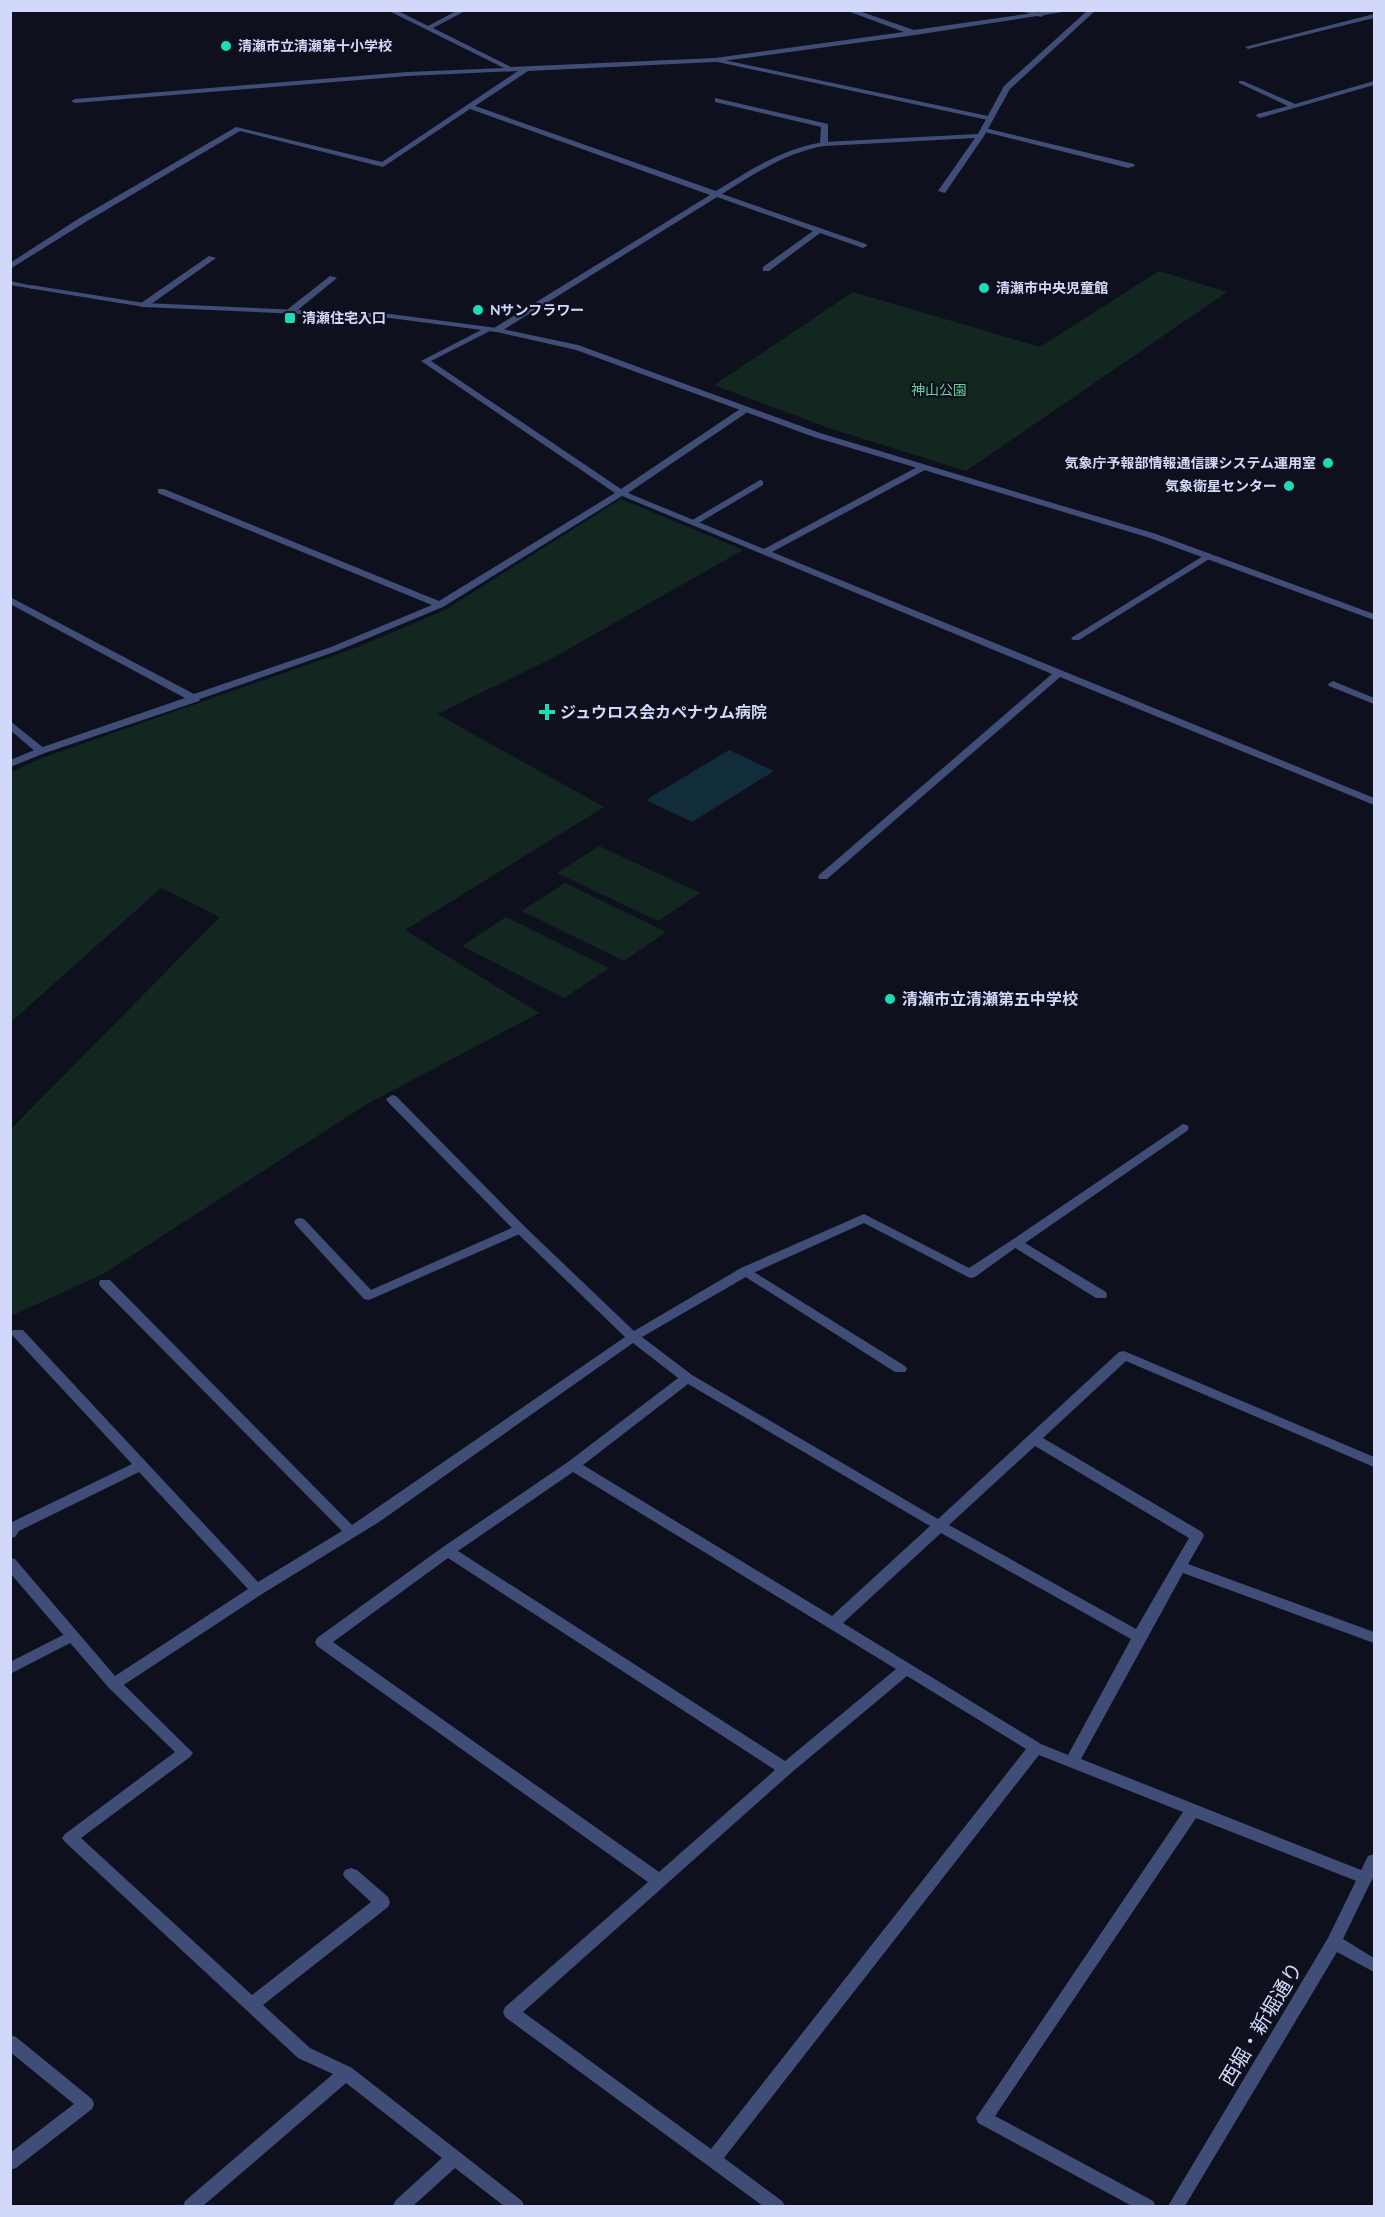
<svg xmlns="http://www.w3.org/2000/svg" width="1385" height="2217" font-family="Mulish,'Noto Sans JP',sans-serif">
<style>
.green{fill:#132721}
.water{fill:#112c3b}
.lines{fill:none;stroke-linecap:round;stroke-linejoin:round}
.service{fill:#404d77;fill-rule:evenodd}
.minor{fill:#404d77;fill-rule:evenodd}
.tertiary{fill:#404d77;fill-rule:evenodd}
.poi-dot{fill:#1cdbb8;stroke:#0f101e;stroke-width:2}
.labels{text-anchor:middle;stroke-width:4.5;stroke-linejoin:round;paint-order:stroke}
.far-poi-label{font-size:14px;font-weight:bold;fill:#d1d8f9;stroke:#0f101e;text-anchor:start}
.far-park-label{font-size:14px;fill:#67cf98;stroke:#0f101e}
.poi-label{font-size:16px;font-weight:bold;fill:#d1d8f9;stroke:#0f101e;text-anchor:start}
.near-street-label{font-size:20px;fill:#d1d8f9;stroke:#0f101e}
</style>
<rect width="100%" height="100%" fill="#0f101e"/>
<path class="green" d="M 1159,271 L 1227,292 L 966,471 L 829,428 L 714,385 L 853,292 L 1040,347 Z
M 621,499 L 743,550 L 549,660 L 437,714 L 604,807 L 405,930 L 539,1013 L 367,1104 L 103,1274 L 11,1316 L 11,1129 L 220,917 L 161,888 L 11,1022 L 11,772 L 42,758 L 358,647 L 445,610 Z
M 599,846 L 700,893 L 658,921 L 557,873 Z
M 565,883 L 666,932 L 624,961 L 522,911 Z
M 506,917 L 609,968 L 564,998 L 462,946 Z"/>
<path class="water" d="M 729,750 L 774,771 L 692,822 L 646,800 Z"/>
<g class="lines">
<path class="service" d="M 1017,10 L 1031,10 L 1044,15 L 1041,17 Z
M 715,58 L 988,116 L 992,118 L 988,120 L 713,61 L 713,59 Z
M 715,98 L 828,124 L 828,144 L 824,146 L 820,144 L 821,127 L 715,102 Z
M 981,127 L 1134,164 L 1135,166 L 1128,168 L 981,131 Z
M 209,256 L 216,258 L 147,307 L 141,307 L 141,303 Z
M 330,276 L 337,278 L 294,313 L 288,313 L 288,309 Z
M 760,480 L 763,481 L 763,485 L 697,524 L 694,525 L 689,522 Z
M 1208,553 L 1211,554 L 1211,558 L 1079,640 L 1073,640 L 1071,638 Z
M 1333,681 L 1374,698 L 1374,704 L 1329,686 L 1328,684 Z
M 10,721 L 45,749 L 46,751 L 45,753 L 37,753 L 10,730 Z
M 1183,1124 L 1187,1125 L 1189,1128 L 1187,1131 L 1025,1243 L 1106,1292 L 1107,1295 L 1106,1298 L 1096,1298 L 1012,1246 L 1010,1243 L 1012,1240 Z
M 300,1218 L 304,1219 L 371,1290 L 516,1226 L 520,1225 L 526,1229 L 524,1232 L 369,1300 L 364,1299 L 296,1225 L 294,1222 L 296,1219 Z
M 746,1267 L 905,1366 L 907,1369 L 905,1372 L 895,1372 L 741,1274 L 740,1271 Z
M 1124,1351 L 1374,1457 L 1374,1467 L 1126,1361 L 1043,1438 L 1202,1532 L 1204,1536 L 1188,1564 L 1374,1632 L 1374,1643 L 1183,1573 L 1081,1759 L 1371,1874 L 1373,1878 L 1371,1882 L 1365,1884 L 1359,1882 L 1196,1818 L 995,2116 L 1153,2201 L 1156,2206 L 1132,2206 L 978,2123 L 976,2118 L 1183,1812 L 1039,1755 L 724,2158 L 782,2201 L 785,2206 L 763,2206 L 505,2017 L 503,2012 L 505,2007 L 648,1882 L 317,1646 L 315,1642 L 317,1638 L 443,1547 L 568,1462 L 682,1375 L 692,1375 L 938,1519 L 1119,1352 ZM 688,1384 L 930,1526 L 832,1616 L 583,1465 ZM 1035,1446 L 1189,1538 L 1136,1629 L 949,1525 ZM 573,1472 L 896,1669 L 785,1761 L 458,1551 ZM 941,1533 L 1131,1639 L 1068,1755 L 1041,1744 L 843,1623 ZM 448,1558 L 775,1770 L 659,1872 L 333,1642 ZM 907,1676 L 1026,1749 L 711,2149 L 523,2012 L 791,1773 Z
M 71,1631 L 76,1632 L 78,1636 L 76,1640 L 10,1674 L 10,1662 Z
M 114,1678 L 119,1680 L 193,1753 L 190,1757 L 81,1838 L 252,1995 L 371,1902 L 345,1878 L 343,1874 L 345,1870 L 351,1868 L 357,1870 L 388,1897 L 390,1902 L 388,1907 L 263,2005 L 310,2048 L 352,2068 L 522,2201 L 524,2206 L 504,2206 L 455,2168 L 413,2206 L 393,2206 L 395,2201 L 442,2158 L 346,2083 L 203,2206 L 183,2206 L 185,2201 L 333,2074 L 298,2058 L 65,1842 L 62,1838 L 65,1834 L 175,1752 L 109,1688 L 107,1684 L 109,1680 Z"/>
<path class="minor" d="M 387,10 L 396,10 L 428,26 L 458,10 L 467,10 L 433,28 L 511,67 L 715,58 L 904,32 L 845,10 L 856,10 L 914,30 L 1055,10 L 1076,10 L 915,35 L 715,62 L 528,71 L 475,106 L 716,191 C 750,170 784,148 824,142 L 978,134 L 1004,86 L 1088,10 L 1096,10 L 1010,89 L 984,136 L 945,193 L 938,191 L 975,138 L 824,146 C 787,152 754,174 722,194 L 866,244 L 867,246 L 863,248 L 820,233 L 769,271 L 763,271 L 763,267 L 813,231 L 717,197 L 500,332 L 494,332 L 494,328 L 710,195 L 470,109 L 383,167 L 240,131 L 84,223 L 10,269 L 10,263 L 78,219 L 236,127 L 382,162 L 518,71 L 408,76 L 75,103 L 71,101 L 75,99 L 408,72 L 504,68 Z
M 1374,14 L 1374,18 L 1248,49 L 1245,47 Z
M 1239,81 L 1243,81 L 1295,104 L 1374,81 L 1374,85 L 1260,118 L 1256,116 L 1257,114 L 1288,106 L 1239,83 Z
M 10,281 L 38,287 L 34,289 L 10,285 Z
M 487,327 L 490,327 L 490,331 L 431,361 L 621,489 L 743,407 L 749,407 L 749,411 L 628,493 L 764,549 L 919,466 L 925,466 L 925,470 L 772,552 L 1374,798 L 1374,805 L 1060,677 L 827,879 L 819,879 L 818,877 L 819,875 L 1052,674 L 622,496 L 443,607 L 337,651 L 200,699 L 199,701 L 45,753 L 10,767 L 10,760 L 37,749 L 185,698 L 10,604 L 10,597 L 194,694 L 331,647 L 432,605 L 158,493 L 158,489 L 164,489 L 439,601 L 615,493 L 421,361 Z
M 392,1095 L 396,1096 L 524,1226 L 634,1331 L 741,1268 L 864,1214 L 969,1268 L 1012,1240 L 1016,1239 L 1022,1243 L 975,1277 L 970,1278 L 864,1223 L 751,1274 L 642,1337 L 692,1375 L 694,1378 L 692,1381 L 682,1381 L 633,1343 L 379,1522 L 262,1594 L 119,1688 L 114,1690 L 109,1688 L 10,1573 L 10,1558 L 15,1559 L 115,1676 L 248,1589 L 139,1472 L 19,1531 L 15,1537 L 10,1538 L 10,1523 L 132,1464 L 13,1336 L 11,1333 L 13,1330 L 23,1330 L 258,1582 L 342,1531 L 100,1286 L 99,1283 L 100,1280 L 110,1280 L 352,1525 L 625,1337 L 516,1232 L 388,1102 L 386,1099 Z
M 1374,1854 L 1374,1875 L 1343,1939 L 1374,1958 L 1374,1972 L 1337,1952 L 1185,2206 L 1168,2206 L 1328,1938 L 1368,1856 Z
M 10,2035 L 16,2037 L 92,2099 L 94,2104 L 92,2109 L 16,2168 L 10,2170 L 10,2153 L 74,2104 L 10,2052 Z"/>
<path class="tertiary" d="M 31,285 L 144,303 L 390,314 L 497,328 L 578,345 L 820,433 L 1156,534 L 1374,614 L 1374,620 L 1150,538 L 814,437 L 576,350 L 497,332 L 390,318 L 144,307 L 34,289 L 31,289 Z"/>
</g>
<g class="poi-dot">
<circle cx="226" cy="46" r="6"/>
<circle cx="984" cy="288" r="6"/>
<circle cx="478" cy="310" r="6"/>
<rect x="284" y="312" width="12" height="12" rx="3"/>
<circle cx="1328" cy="463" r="6"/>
<circle cx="1289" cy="486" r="6"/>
<path d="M544 703h6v6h6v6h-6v6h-6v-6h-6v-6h6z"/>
<circle cx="890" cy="999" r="6"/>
</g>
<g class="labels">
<g class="far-poi-label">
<text x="238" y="51">清瀬市立清瀬第十小学校</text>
<text x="996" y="293">清瀬市中央児童館</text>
<text x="490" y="315">Nサンフラワー</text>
<text x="302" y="323">清瀬住宅入口</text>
<text x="1316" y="468" text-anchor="end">気象庁予報部情報通信課システム運用室</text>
<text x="1277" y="491" text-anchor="end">気象衛星センター</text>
</g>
<g class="far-park-label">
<text x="939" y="395">神山公園</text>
</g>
<g class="poi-label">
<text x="560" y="718">ジュウロス会カペナウム病院</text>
<text x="902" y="1005">清瀬市立清瀬第五中学校</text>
</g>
<g class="near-street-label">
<text transform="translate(1261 2024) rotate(-59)" y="7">西堀・新堀通り</text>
</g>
</g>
<rect width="1385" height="2217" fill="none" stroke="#d1d8f9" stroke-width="24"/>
</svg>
